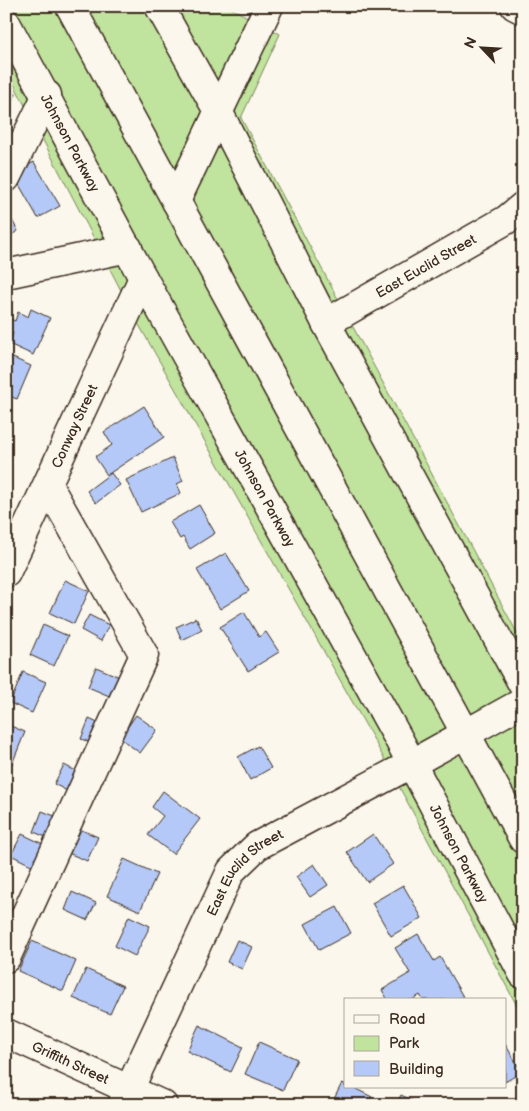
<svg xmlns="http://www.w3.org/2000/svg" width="529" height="1111" font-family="'Balsamiq Sans',sans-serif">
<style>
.green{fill:#c0e39d;stroke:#7e865e}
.building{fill:#b4c9f8;stroke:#3b2a1e}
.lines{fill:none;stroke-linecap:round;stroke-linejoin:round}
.minor-casing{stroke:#3b2a1e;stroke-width:31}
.minor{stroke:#fbf7ec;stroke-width:28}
.labels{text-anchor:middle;stroke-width:5;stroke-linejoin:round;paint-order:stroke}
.street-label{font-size:14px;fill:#3b2a1e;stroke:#fbf7ec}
</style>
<rect width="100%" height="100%" fill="#fbf7ec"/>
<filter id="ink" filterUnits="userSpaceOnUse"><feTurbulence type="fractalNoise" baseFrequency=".02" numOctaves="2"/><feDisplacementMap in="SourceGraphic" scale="10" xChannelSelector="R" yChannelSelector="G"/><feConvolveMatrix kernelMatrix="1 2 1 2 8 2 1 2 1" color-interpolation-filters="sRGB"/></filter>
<g filter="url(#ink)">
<path class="green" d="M 6,6 L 227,6 L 280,34 L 241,118 L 523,644 L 523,1017 L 374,740 L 139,325 L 6,69 Z"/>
<path class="building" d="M 6,90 L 16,94 L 6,117 Z
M 34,162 L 60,206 L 38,218 L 13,174 Z
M 8,213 L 18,231 L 6,238 L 6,214 Z
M 31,309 L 50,318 L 33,355 L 9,344 L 13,333 L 6,330 L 6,317 L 15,321 L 18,312 L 28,317 Z
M 6,355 L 31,366 L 17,399 L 6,395 Z
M 144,406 L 164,437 L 107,475 L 95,457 L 112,445 L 104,432 Z
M 173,458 L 183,481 L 177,484 L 181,493 L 141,512 L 126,480 Z
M 111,473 L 120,485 L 96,503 L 87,491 Z
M 199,505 L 215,533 L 190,549 L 183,537 L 180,539 L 170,522 Z
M 226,553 L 249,591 L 220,609 L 197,570 Z
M 65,580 L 89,591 L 74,624 L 50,613 Z
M 244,612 L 259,637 L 266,632 L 279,652 L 248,671 L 220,627 Z
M 89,615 L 109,625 L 101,641 L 81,630 Z
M 196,618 L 202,630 L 182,640 L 176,627 Z
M 43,625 L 68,636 L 54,666 L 30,655 Z
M 96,667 L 122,678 L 114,698 L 88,687 Z
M 23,672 L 46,682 L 32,713 L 10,703 Z
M 136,715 L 157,730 L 140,753 L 120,738 Z
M 89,719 L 100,724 L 92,743 L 81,739 Z
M 6,724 L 25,732 L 12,764 L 6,762 Z
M 258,746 L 271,768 L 250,780 L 238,757 Z
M 64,765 L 78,772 L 69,792 L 54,784 Z
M 163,791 L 200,819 L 173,854 L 148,835 L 163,816 L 152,807 Z
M 42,811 L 57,817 L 48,838 L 34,832 Z
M 77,828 L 98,837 L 87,861 L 66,852 Z
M 22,834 L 45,845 L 35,867 L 11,855 Z
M 373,834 L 393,864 L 367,882 L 347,852 Z
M 124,859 L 157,874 L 140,911 L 107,896 Z
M 314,864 L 328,885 L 310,897 L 296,877 Z
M 403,885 L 422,918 L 391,936 L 372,903 Z
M 72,892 L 96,903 L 87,920 L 65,910 Z
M 337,907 L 351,933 L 319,950 L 305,924 Z
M 129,916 L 150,926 L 135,956 L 115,946 Z
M 418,934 L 434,961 L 440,957 L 465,1000 L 423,1000 L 420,995 L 412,1000 L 388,1000 L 382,990 L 410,973 L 395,948 Z
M 237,940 L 252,947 L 242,969 L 227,962 Z
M 32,941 L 76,961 L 63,991 L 18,971 Z
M 86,969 L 123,986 L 110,1014 L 73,998 Z
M 199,1025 L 243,1047 L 231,1072 L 187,1051 Z
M 259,1042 L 297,1059 L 283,1090 L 245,1074 Z
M 505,1044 L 522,1072 L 505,1082 Z
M 342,1083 L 345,1084 L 345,1087 L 352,1087 L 372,1097 L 368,1105 L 331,1105 Z
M 401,1095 L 416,1102 L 415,1105 L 396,1105 Z"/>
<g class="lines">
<g class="minor-casing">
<g id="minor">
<path d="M 70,6 L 523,839"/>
<path d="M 159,6 L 219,113 L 326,323 L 523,685"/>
<path d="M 515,6 L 523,10"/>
<path id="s1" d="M 6,23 L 143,278 L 397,736 L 523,974"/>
<path d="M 6,178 L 47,95"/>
<path d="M 176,201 L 269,6"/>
<path d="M 6,274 L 128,248"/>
<path id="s2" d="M 326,323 L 506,220 L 523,206"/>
<path id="s3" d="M 6,573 L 143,278"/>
<path d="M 6,958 L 144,655 L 48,485"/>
<path id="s4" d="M 6,1033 L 163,1105"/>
<path id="s5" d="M 122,1105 L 231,871 L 257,846 L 411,764 L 523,702"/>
</g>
</g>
<use href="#minor" class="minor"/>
</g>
</g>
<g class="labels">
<g class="street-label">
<text dy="5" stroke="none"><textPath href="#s1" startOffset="136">Johnson Parkway</textPath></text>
<text dy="5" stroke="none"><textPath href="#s2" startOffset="115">East Euclid Street</textPath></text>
<text dy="5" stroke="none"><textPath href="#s3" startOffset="162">Conway Street</textPath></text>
<text dy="5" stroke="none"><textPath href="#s1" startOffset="541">Johnson Parkway</textPath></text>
<text dy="5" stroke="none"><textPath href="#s1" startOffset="946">Johnson Parkway</textPath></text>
<text dy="5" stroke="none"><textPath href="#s5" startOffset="266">East Euclid Street</textPath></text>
<text dy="5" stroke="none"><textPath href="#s4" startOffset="71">Griffith Street</textPath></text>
</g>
</g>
<rect width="529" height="1111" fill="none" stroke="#fbf7ec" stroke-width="25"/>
<rect x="12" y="12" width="504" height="1086" fill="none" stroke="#3b2a1e" stroke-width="2" filter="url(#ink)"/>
<rect x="344" y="998" width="162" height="90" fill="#fbf7ec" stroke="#aea59a"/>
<rect x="354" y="1015" width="25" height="8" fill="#fbf7ec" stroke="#aea59a"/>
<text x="389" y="1024" font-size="15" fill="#3b2a1e">Road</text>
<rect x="354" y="1036" width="25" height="15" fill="#c0e39d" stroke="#aea59a"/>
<text x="389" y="1048" font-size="15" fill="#3b2a1e">Park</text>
<rect x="354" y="1061" width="25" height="15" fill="#b4c9f8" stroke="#aea59a"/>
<text x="389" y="1074" font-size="15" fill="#3b2a1e">Building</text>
<g transform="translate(482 48) rotate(295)" stroke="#fbf7ec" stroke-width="4" paint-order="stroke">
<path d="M0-4L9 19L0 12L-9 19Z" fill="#3b2a1e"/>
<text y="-8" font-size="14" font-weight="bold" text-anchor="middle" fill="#3b2a1e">N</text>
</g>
</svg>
